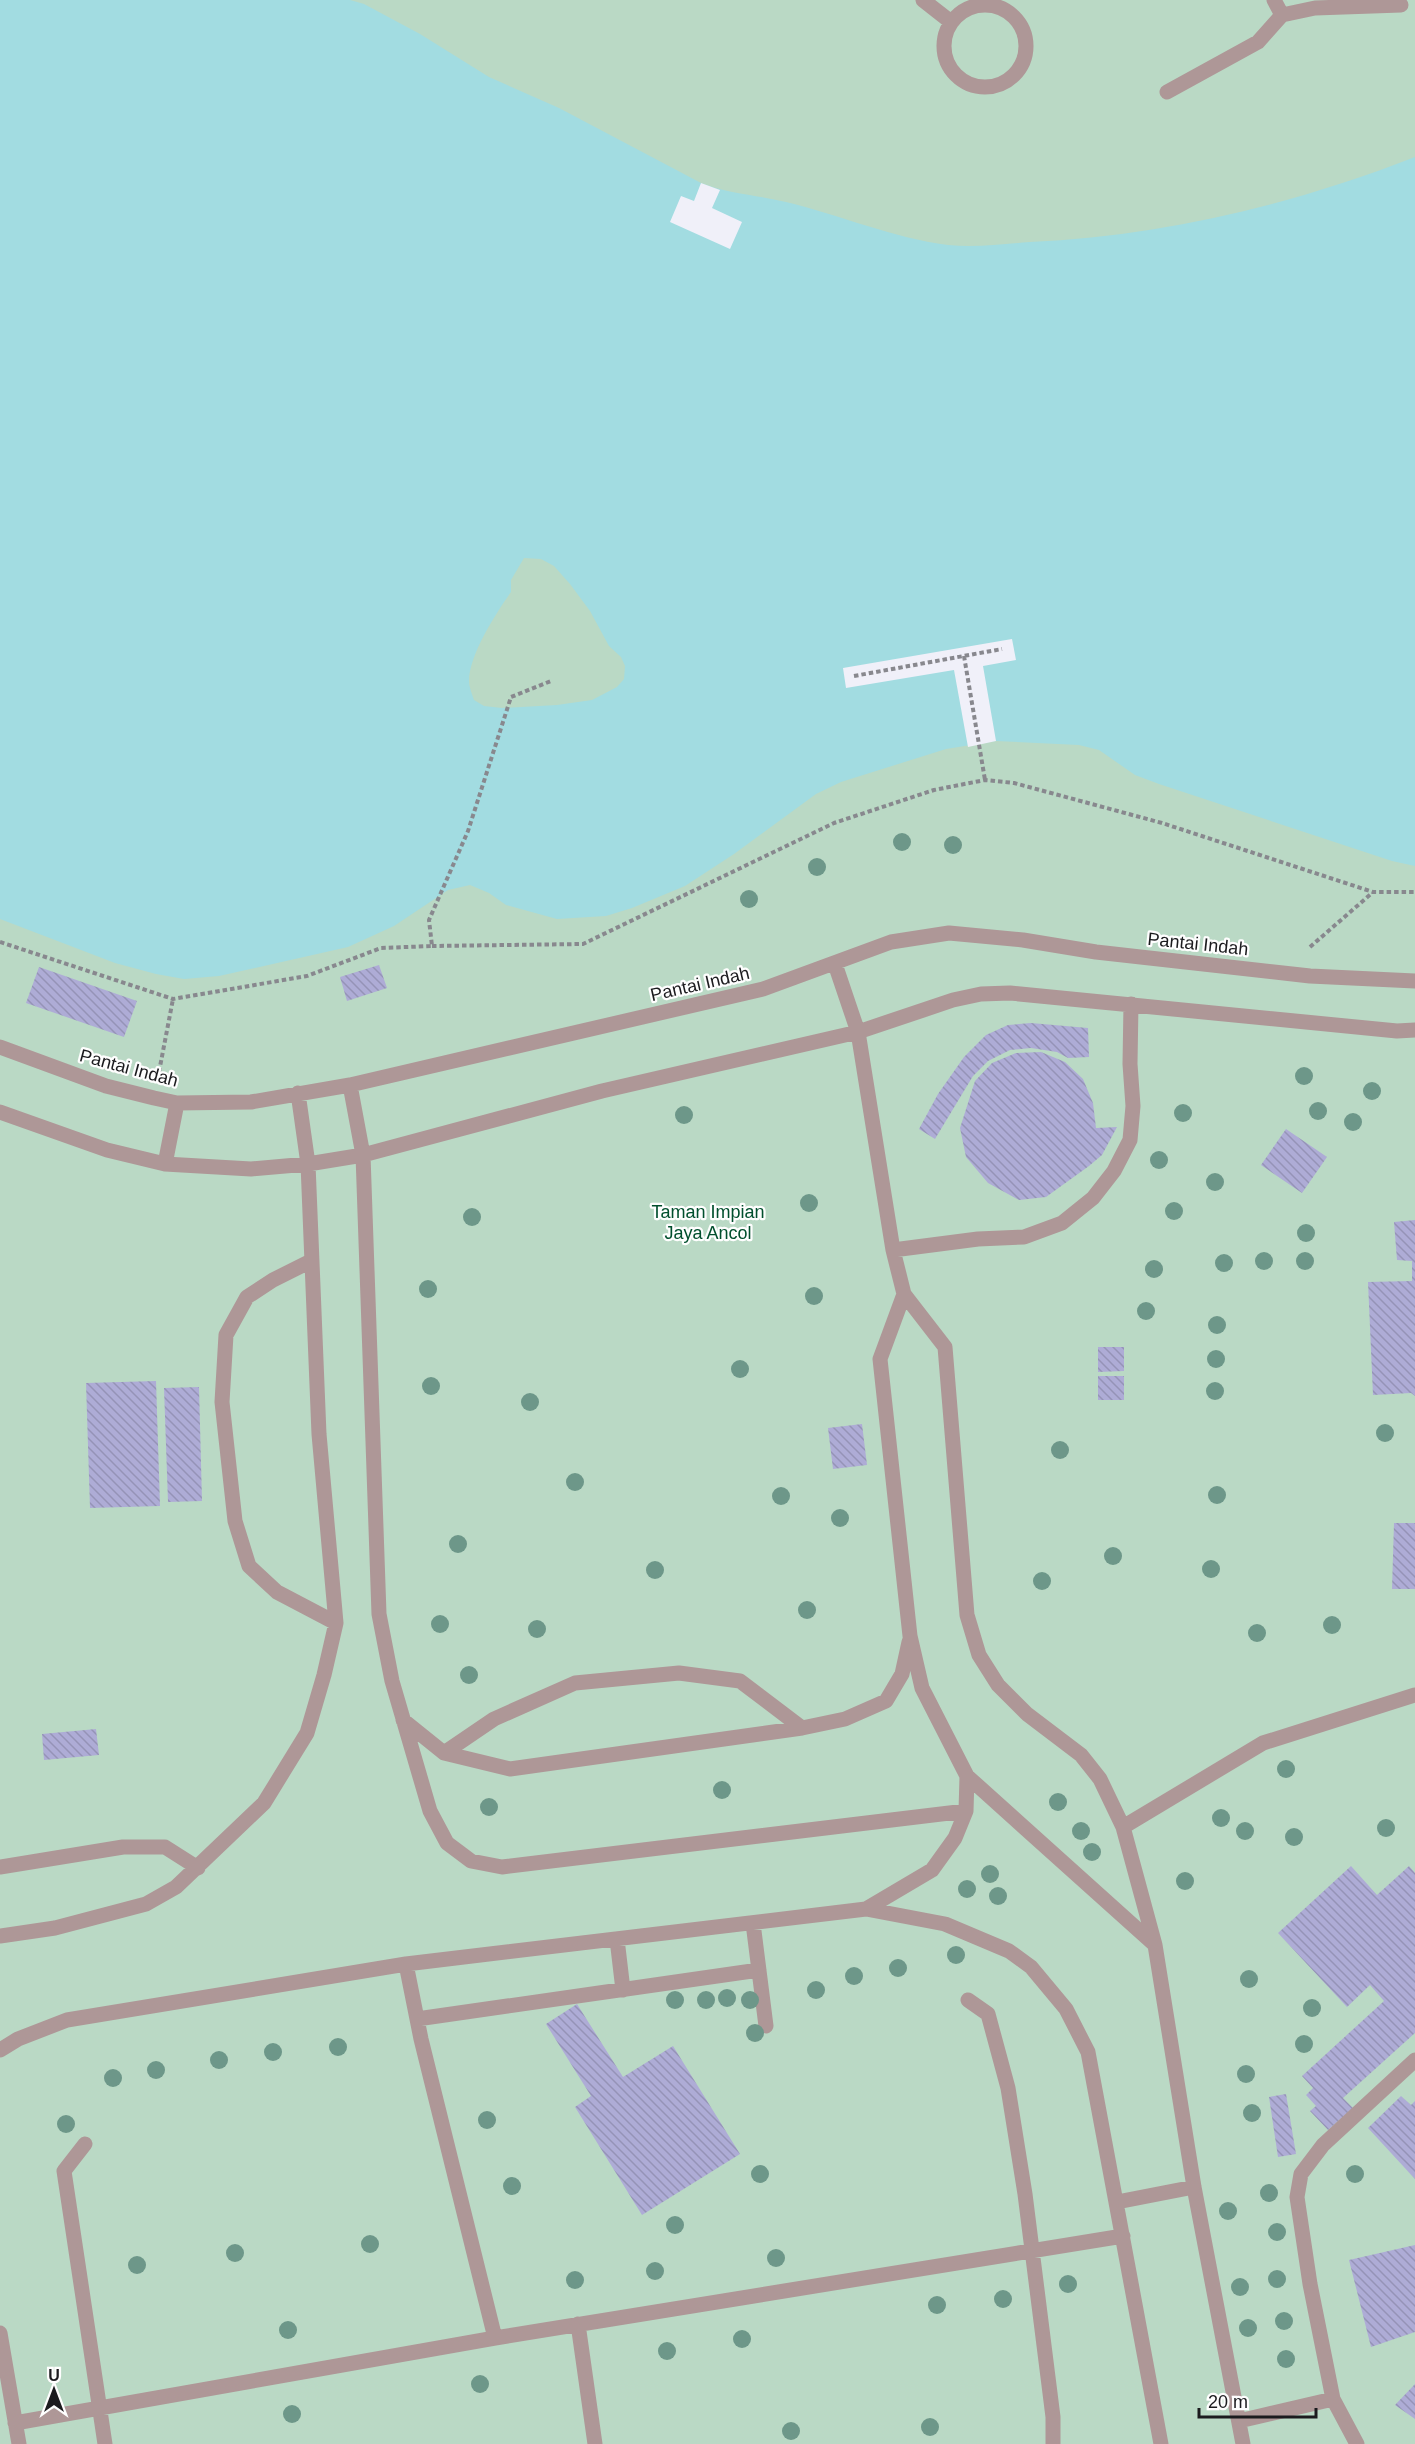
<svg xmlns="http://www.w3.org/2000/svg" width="1415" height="2444" font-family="Helvetica,sans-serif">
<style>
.park{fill:#bad9c5}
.water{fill:#a2dce1;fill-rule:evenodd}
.pier{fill:#f0f0f9}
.building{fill:url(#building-back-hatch)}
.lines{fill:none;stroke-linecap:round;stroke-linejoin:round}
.path{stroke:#88888e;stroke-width:4;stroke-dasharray:4.5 3;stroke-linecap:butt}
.minor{stroke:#ae9797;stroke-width:15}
.tree{fill:#6d9789}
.labels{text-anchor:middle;stroke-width:4.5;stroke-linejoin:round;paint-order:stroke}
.street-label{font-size:18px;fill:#1b1b1e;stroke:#fefefe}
.park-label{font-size:18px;fill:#014f2d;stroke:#fefefe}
</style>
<defs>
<pattern id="building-back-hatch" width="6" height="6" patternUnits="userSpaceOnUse" patternTransform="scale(1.5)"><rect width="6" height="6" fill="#aeacd6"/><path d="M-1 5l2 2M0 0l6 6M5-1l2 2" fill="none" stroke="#9593b7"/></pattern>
</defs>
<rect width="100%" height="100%" fill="#f0f0f9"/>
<path class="park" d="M 0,0 L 1415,0 L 1415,2444 L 0,2444 Z"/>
<path class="water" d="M 0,0 L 350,0 L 364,4 L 420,34 L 489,77 L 559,108 L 701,183 C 729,194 757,195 786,202 C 840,215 893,238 948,245 C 975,248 1003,244 1030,242 C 1162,236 1292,205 1415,157 L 1415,866 L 1392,861 L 1159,784 L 1135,775 L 1099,750 L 1079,745 L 996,741 L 946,749 L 841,782 L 816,794 L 734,854 L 685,886 L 632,908 L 606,916 L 557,919 L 506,905 L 489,893 L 470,885 L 448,890 L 394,926 L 348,947 L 219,976 L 184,979 L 156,974 L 115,963 L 0,919 ZM 524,558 L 541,559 L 554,566 L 570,584 L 590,611 L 609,646 L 621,657 L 625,666 L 624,679 L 617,687 L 592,700 L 557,705 L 502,708 L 484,706 L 474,700 C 472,694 469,687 469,681 C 469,655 496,613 511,592 L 511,580 Z"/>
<path class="pier" d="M 701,183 L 720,190 L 712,208 L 742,222 L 730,249 L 670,222 L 681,196 L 694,201 Z
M 1012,639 L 1016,660 L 983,666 L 996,741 L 968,747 L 954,670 L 846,688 L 843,668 Z"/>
<path class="building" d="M 379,965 L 387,988 L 347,1001 L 340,977 Z
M 39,967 L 137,1001 L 124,1037 L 26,1003 Z
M 1031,1023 L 1088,1028 L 1089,1057 L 1068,1058 L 1057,1052 L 1031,1048 L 1010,1050 L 988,1061 L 973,1076 L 935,1139 L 919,1129 L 938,1094 L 964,1057 L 986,1035 L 1008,1025 Z
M 1041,1052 L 1065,1062 L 1083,1079 L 1093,1103 L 1096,1128 L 1117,1127 L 1102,1155 L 1089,1166 L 1046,1197 L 1019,1200 L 988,1183 L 966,1157 L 960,1128 L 975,1081 L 992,1063 L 1016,1053 Z
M 1286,1129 L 1327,1157 L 1302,1193 L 1261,1165 Z
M 1415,1220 L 1415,1396 L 1411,1393 L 1373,1395 L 1368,1282 L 1412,1281 L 1412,1261 L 1397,1260 L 1394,1222 Z
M 1098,1347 L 1124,1347 L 1124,1371 L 1098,1372 Z
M 1098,1376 L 1124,1376 L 1124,1400 L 1098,1400 Z
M 156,1381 L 160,1506 L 90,1508 L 86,1383 Z
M 199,1387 L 202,1501 L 168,1502 L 164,1388 Z
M 862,1424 L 867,1465 L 833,1469 L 828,1428 Z
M 1394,1523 L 1415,1523 L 1415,1589 L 1392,1589 Z
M 96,1729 L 99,1755 L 44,1760 L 42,1734 Z
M 1351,1866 L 1377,1895 L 1409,1866 L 1415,1873 L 1415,2033 L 1343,2098 L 1353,2108 L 1328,2130 L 1310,2111 L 1316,2106 L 1306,2095 L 1313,2088 L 1302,2076 L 1384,2001 L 1370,1985 L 1347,2007 L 1278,1933 Z
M 577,2004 L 623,2077 L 673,2046 L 740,2154 L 642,2215 L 575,2107 L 591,2096 L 546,2024 Z
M 1286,2094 L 1296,2154 L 1278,2157 L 1269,2097 Z
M 1401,2096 L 1411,2105 L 1415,2101 L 1415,2179 L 1368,2128 Z
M 1415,2245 L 1415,2332 L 1371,2347 L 1349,2260 Z
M 1415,2384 L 1415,2419 L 1395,2405 Z"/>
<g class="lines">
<path class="path" d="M 964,656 L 985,780
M 854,676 L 1002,649
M 0,942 L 173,999 L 307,976 L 381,948 L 432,946 L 429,920 L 468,831 L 511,697 L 551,681
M 432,946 L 583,944 L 834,823 L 934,790 L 985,780 L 1014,783 L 1162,823 L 1373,892 L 1415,892
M 1310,947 L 1372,893
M 159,1072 L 173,999"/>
<path class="minor" d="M 923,0 L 951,22
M 1274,0 L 1282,15
M944 46a41 41 0 1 1 82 0a41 41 0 1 1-82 0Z
M 1167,92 L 1258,42 L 1282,15 L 1315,8 L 1401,5
M 835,964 L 858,1032 L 893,1250 L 904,1294 L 945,1347 L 967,1615 L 979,1655 L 998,1685 L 1027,1714 L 1081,1755 L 1100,1779 L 1123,1827 L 1155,1945 L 1194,2187 L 1243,2444
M 0,1047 L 106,1086 L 154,1098 L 177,1103 L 251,1102 L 350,1085 L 763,989 L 891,942 L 949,933 L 1023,940 L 1096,952 L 1310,976 L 1415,981
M 350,1085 L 363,1155 L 379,1614 L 392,1681 L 430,1811 L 447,1843 L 471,1861 L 502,1867 L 966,1811
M 0,1112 L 107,1150 L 165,1164 L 251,1169 L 308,1164 L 363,1155 L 602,1091 L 858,1032 L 953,1000 L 981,994 L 1010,993 L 1397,1031 L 1415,1030
M 165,1164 L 177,1103
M 893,1250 L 978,1239 L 1024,1237 L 1062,1223 L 1093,1198 L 1114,1171 L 1130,1140 L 1133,1106 L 1130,1064 L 1131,1004
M 311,1261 L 273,1280 L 247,1297 L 226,1335 L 222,1402 L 235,1521 L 249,1566 L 277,1592 L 336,1623
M 904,1294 L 880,1359 L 910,1636 L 922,1688 L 967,1776 L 1155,1945
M 403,1720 L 444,1753 L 510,1769 L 802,1728 L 845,1719 L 886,1701 L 902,1674 L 909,1642
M 444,1753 L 494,1719 L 575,1683 L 679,1673 L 740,1681 L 802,1728
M 1123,1827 L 1263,1743 L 1415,1695
M 0,1867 L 123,1847 L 165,1847 L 198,1868
M 866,1909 L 945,1924 L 1009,1951 L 1031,1967 L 1066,2009 L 1088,2052 L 1161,2444
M 753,1923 L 766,2026
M 0,1936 L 55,1928 L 146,1904 L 176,1887 L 264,1803 L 307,1733 L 324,1675 L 336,1623 L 319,1434 L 308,1164 L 298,1093
M 617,1939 L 623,1990
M 406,1964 L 421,2039 L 495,2338
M 968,2000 L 988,2014 L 1008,2088 L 1025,2194 L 1053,2417 L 1053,2444
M 417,2019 L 759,1970
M 0,2050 L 18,2039 L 67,2020 L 406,1964 L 866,1909 L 932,1870 L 955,1838 L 966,1811 L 967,1776
M 85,2144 L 64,2171 L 105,2444
M 1117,2202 L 1194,2187
M 578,2324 L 595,2444
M 0,2333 L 19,2444
M 1239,2421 L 1333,2399
M 15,2423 L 495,2338 L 1123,2236
M 1357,2444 L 1333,2399 L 1310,2284 L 1297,2197 L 1301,2174 L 1323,2145 L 1415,2060"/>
</g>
<g class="tree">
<circle cx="902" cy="842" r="9"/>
<circle cx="953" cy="845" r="9"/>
<circle cx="817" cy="867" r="9"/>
<circle cx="749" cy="899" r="9"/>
<circle cx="1304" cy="1076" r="9"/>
<circle cx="1372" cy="1091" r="9"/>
<circle cx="1318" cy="1111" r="9"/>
<circle cx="1183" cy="1113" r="9"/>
<circle cx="684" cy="1115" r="9"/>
<circle cx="1353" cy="1122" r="9"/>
<circle cx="1159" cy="1160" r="9"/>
<circle cx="1215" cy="1182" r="9"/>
<circle cx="809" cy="1203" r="9"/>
<circle cx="1174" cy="1211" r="9"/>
<circle cx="472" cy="1217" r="9"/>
<circle cx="1306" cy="1233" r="9"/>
<circle cx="1264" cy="1261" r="9"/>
<circle cx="1305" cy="1261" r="9"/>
<circle cx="1224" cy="1263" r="9"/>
<circle cx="1154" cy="1269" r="9"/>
<circle cx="428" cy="1289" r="9"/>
<circle cx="814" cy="1296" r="9"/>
<circle cx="1146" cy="1311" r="9"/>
<circle cx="1217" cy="1325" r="9"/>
<circle cx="1216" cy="1359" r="9"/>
<circle cx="740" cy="1369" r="9"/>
<circle cx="431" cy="1386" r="9"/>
<circle cx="1215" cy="1391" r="9"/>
<circle cx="530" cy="1402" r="9"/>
<circle cx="1385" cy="1433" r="9"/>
<circle cx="1060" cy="1450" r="9"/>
<circle cx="575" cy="1482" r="9"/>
<circle cx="1217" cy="1495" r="9"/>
<circle cx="781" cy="1496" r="9"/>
<circle cx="840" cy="1518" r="9"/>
<circle cx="458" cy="1544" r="9"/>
<circle cx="1113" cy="1556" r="9"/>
<circle cx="1211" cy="1569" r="9"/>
<circle cx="655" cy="1570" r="9"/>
<circle cx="1042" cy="1581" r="9"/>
<circle cx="807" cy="1610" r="9"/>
<circle cx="440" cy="1624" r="9"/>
<circle cx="1332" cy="1625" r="9"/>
<circle cx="537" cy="1629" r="9"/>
<circle cx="1257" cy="1633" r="9"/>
<circle cx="469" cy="1675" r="9"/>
<circle cx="1286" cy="1769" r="9"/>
<circle cx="722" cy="1790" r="9"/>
<circle cx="1058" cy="1802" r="9"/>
<circle cx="489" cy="1807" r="9"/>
<circle cx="1221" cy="1818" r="9"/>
<circle cx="1386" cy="1828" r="9"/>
<circle cx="1081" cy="1831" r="9"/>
<circle cx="1245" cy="1831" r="9"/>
<circle cx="1294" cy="1837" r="9"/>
<circle cx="1092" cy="1852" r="9"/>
<circle cx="990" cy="1874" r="9"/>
<circle cx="1185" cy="1881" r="9"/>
<circle cx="967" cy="1889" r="9"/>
<circle cx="998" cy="1896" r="9"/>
<circle cx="956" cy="1955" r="9"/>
<circle cx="898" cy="1968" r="9"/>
<circle cx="854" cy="1976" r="9"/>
<circle cx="1249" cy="1979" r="9"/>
<circle cx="816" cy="1990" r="9"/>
<circle cx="727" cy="1998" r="9"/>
<circle cx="675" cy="2000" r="9"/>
<circle cx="706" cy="2000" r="9"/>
<circle cx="750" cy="2000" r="9"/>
<circle cx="1312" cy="2008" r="9"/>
<circle cx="755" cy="2033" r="9"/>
<circle cx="1304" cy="2044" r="9"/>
<circle cx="338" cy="2047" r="9"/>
<circle cx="273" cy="2052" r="9"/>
<circle cx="219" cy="2060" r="9"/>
<circle cx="156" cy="2070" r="9"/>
<circle cx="1246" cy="2074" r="9"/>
<circle cx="113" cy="2078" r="9"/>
<circle cx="1252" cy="2113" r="9"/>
<circle cx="487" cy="2120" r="9"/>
<circle cx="66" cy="2124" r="9"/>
<circle cx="760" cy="2174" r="9"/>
<circle cx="1355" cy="2174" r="9"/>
<circle cx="512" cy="2186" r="9"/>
<circle cx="1269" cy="2193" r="9"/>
<circle cx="1228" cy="2211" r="9"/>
<circle cx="675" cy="2225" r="9"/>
<circle cx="1277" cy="2232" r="9"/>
<circle cx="370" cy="2244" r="9"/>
<circle cx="235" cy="2253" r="9"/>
<circle cx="776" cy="2258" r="9"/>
<circle cx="137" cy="2265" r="9"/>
<circle cx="655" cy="2271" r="9"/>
<circle cx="1277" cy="2279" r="9"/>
<circle cx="575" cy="2280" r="9"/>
<circle cx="1068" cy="2284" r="9"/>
<circle cx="1240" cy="2287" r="9"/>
<circle cx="1003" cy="2299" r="9"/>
<circle cx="937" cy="2305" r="9"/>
<circle cx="1284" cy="2321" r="9"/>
<circle cx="1248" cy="2328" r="9"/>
<circle cx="288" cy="2330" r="9"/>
<circle cx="742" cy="2339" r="9"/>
<circle cx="667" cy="2351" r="9"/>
<circle cx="1286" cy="2359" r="9"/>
<circle cx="480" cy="2384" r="9"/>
<circle cx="292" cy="2414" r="9"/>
<circle cx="930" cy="2427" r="9"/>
<circle cx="791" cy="2431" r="9"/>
</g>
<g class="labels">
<g class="street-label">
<text transform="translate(1198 944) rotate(6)" y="6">Pantai Indah</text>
<text transform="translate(700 984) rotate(-13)" y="6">Pantai Indah</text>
<text transform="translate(129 1068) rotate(15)" y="6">Pantai Indah</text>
</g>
<g class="park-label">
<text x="708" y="1218">Taman Impian<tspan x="708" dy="21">Jaya Ancol</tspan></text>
</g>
</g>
<g transform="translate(54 2390)" stroke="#fefefe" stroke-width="4.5" paint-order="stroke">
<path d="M0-4.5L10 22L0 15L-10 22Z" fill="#1b1b1e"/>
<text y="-9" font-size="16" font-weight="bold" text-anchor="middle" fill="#1b1b1e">U</text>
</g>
<path d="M1199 2408v9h117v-9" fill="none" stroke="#1b1b1e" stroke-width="3"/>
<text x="1208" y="2408" font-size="18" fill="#1b1b1e" stroke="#fefefe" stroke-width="4.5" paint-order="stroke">20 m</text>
</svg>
